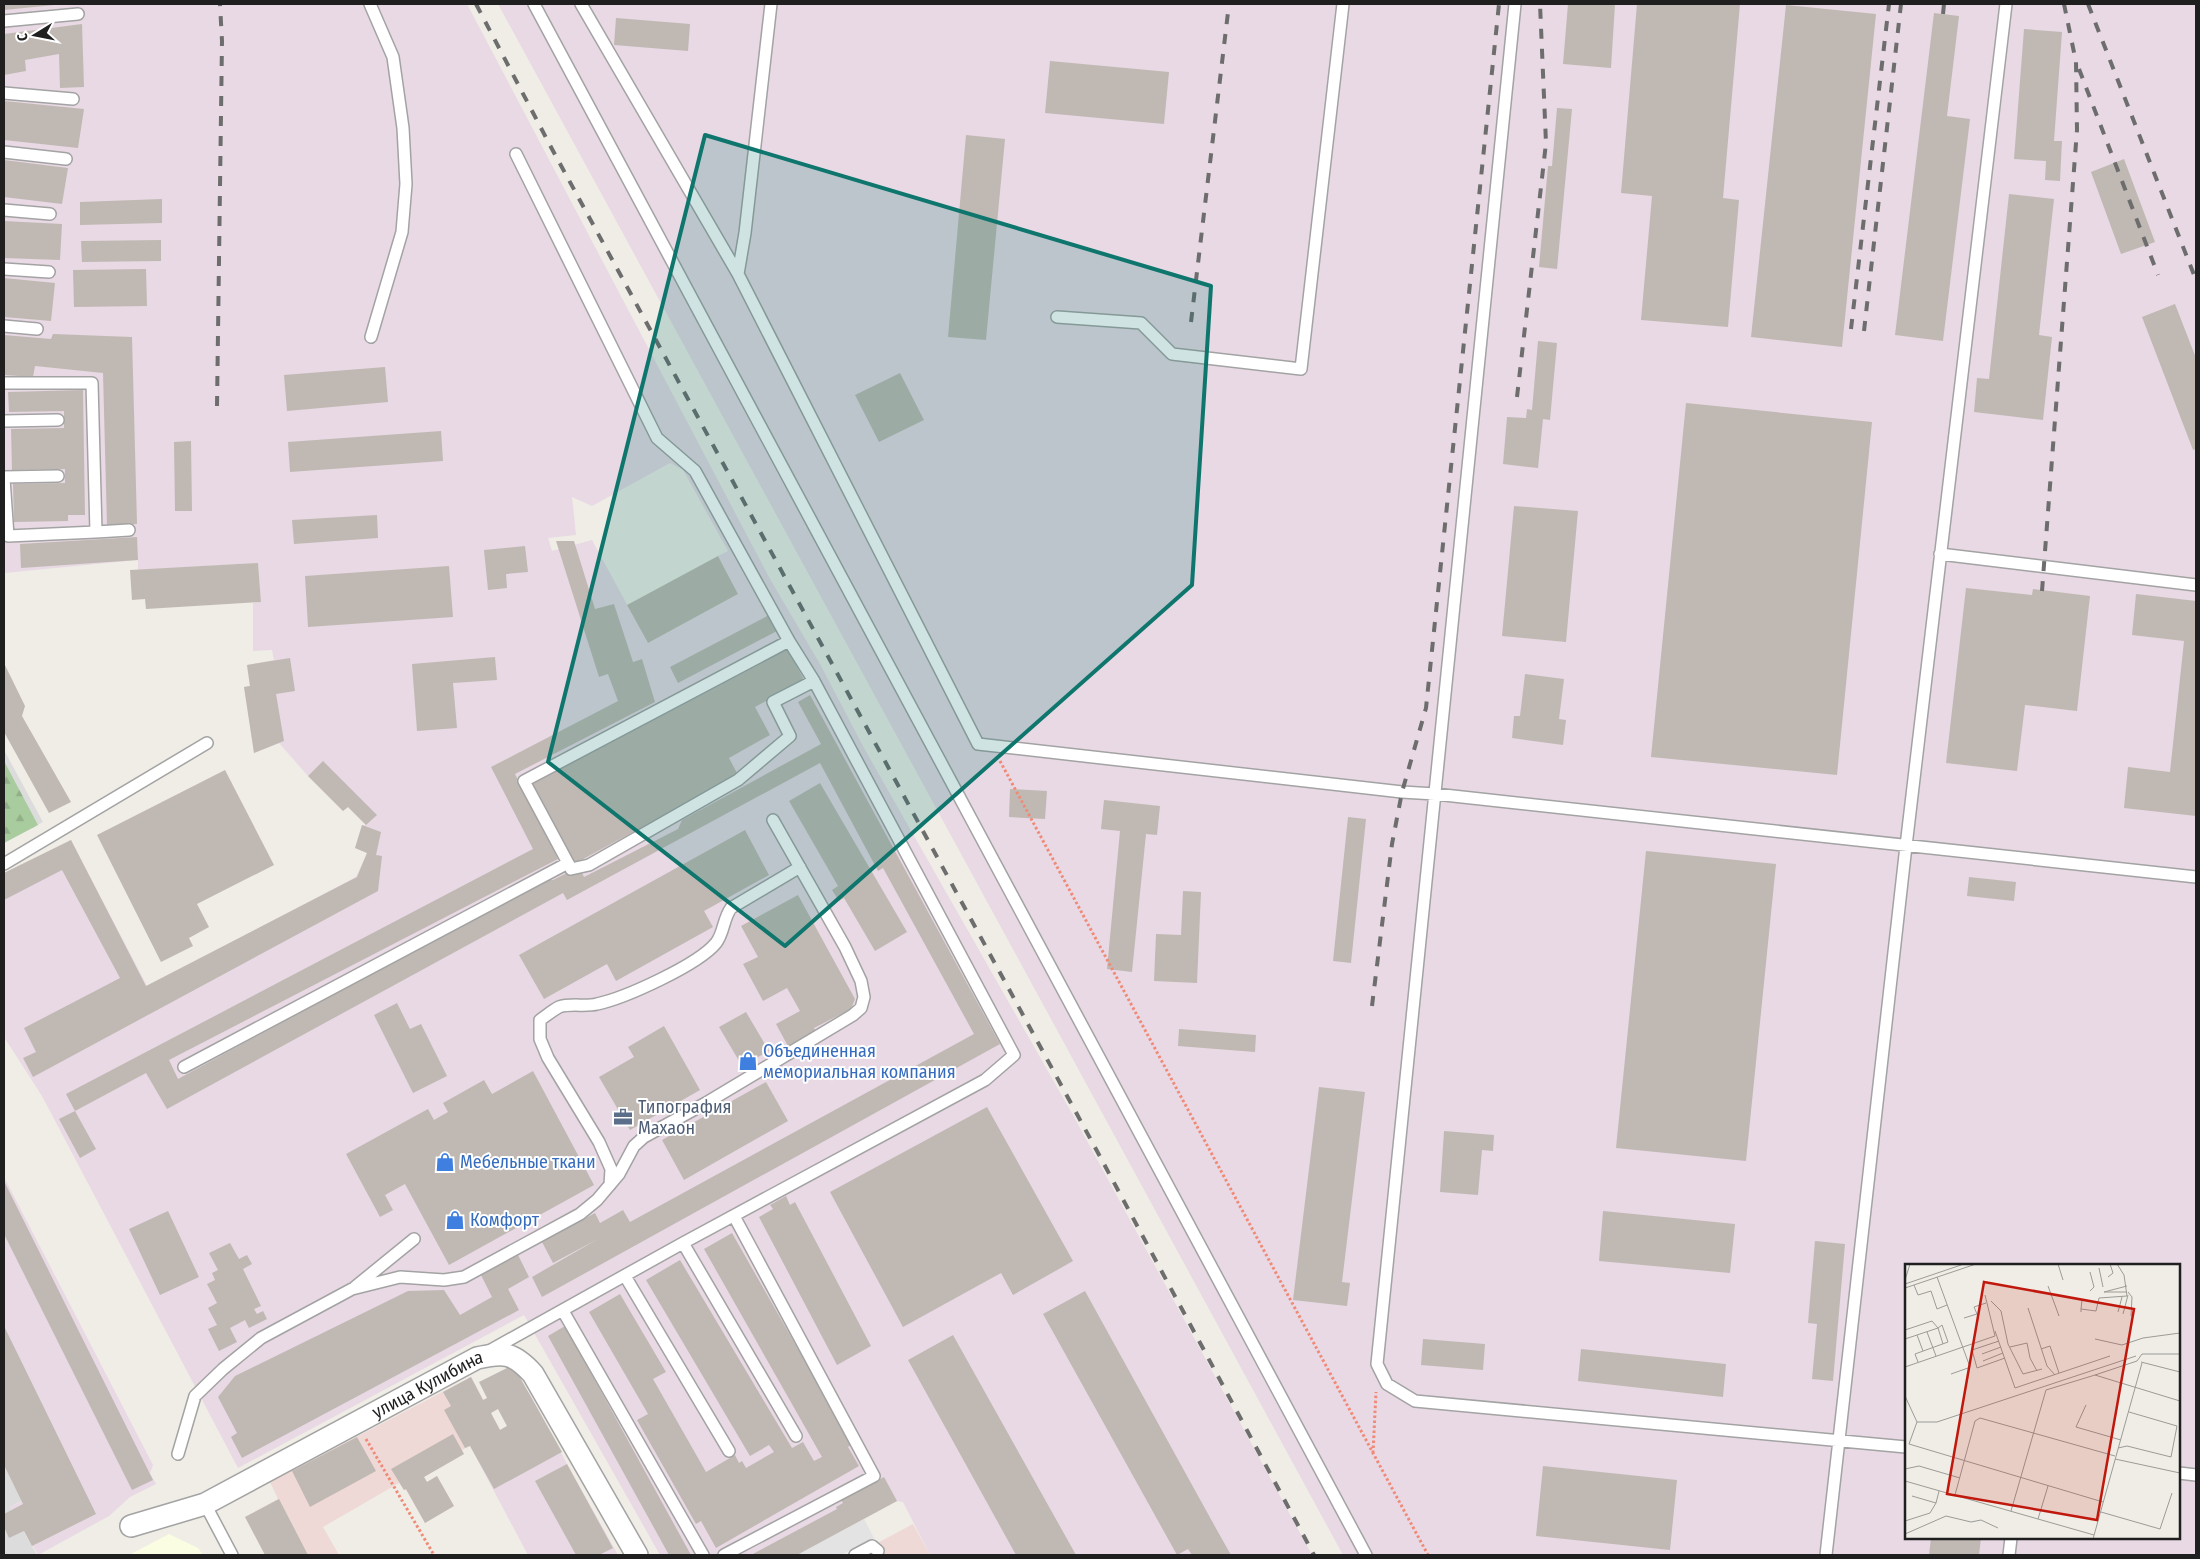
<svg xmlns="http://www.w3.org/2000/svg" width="2200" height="1559" font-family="'Fira Sans Condensed',sans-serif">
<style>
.residential{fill:#dddcdc}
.commercial{fill:#efd9d7}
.industrial{fill:#e8d9e4;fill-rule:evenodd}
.education{fill:#fbfde2}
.forest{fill:url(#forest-firs)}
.parking{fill:#e3e3e3}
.building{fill:#c0b9b3;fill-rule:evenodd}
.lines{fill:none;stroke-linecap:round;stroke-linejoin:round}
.lane-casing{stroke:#a3a3a3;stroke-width:14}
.street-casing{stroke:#a3a3a3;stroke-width:24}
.path{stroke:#f08a76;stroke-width:3;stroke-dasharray:2.5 2.5;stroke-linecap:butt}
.lane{stroke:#fff;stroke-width:11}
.street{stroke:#fff;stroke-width:21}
.rail{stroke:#6d6d6d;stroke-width:4;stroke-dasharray:10 10;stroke-linecap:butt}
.marked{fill:#0f766e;fill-opacity:0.2;stroke:#0f766e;stroke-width:4;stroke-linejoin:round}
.labels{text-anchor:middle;stroke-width:4;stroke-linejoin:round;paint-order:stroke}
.shop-label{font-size:18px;fill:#366cbe;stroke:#fff;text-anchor:start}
.service-label{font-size:18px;fill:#4e5e75;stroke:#fff;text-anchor:start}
.street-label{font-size:18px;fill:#1f1f1f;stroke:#fff}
.inset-road{fill:none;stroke:#9c9b96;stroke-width:1}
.view{fill:#c1180e;fill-opacity:0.15;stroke:#c1180e;stroke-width:2.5}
.inset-edge{fill:none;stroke:#1f1f1f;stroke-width:2.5}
</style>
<defs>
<pattern id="forest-firs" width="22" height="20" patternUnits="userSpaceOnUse" patternTransform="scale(1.25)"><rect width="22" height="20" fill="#a9cc9e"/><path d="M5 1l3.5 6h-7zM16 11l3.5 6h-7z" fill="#91af88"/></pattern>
</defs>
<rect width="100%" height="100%" fill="#efede6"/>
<path class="residential" d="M 4,750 L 43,822 L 4,843 Z
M 4,1462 L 25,1499 L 10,1507 L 37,1555 L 4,1555 Z"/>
<path class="commercial" d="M 471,1377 L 500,1430 L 462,1450 L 464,1454 L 424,1477 L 427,1482 L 437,1476 L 454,1506 L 425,1523 L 406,1490 L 404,1490 L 399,1483 L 323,1527 L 339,1555 L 265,1555 L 245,1517 L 278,1499 L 270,1482 Z
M 913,1524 L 930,1555 L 855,1555 Z"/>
<path class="industrial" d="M 4,4 L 467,4 L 770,579 L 820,664 L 864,748 L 1074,1117 L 1312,1555 L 930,1555 L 903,1502 L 897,1501 L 797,1555 L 660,1555 L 524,1315 L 238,1468 L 42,1096 L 4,1037 L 4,873 L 71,840 L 147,986 L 356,877 L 367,853 L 355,848 L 362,825 L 366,825 L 348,807 L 343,811 L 308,776 L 279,743 L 254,753 L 244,687 L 250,686 L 247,665 L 274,660 L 272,650 L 253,651 L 253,603 L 261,602 L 258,563 L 138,570 L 138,560 L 4,573 ZM 670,463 L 683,470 L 728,551 L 718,556 L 738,594 L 648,643 L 592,540 L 552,551 L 548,538 L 576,535 L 572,497 L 592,506 Z
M 498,4 L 2196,4 L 2196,1555 L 1343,1555 ZM 1906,1265 L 2179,1265 L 2179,1538 L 1906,1538 Z
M 4,1177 L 153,1465 L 150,1473 L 156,1484 L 130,1497 L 109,1516 L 38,1555 L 24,1531 L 9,1538 L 4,1527 L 4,1514 L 12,1510 L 10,1507 L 22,1501 L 4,1465 Z
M 529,1392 L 567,1464 L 618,1555 L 528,1555 L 470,1446 L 507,1426 L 498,1409 Z"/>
<path class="education" d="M 169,1534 L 198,1548 L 203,1555 L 129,1555 Z"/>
<path class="forest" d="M 4,761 L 38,825 L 4,843 Z"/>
<path class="parking" d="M 864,1519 L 874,1538 L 841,1555 L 797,1555 Z"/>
<path class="building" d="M 4,4 L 54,4 L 54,5 L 4,10 Z
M 1568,4 L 1615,4 L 1611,68 L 1563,64 Z
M 1637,4 L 1740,4 L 1723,198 L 1739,200 L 1728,327 L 1641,320 L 1652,196 L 1621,193 Z
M 1786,5 L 1876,14 L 1842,347 L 1751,337 Z
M 1934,13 L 1959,16 L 1947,116 L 1970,119 L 1943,341 L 1895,335 Z
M 616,18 L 690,24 L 688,51 L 614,45 Z
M 82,24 L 84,87 L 60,88 L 59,54 L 25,60 L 26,71 L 4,75 L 4,34 Z
M 2024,29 L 2062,32 L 2054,141 L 2062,141 L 2060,181 L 2045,180 L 2046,161 L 2014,159 Z
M 1050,61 L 1169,72 L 1164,124 L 1045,113 Z
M 4,101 L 84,109 L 78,148 L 4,140 Z
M 1557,108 L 1572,109 L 1557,269 L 1539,267 L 1548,166 L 1552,166 Z
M 966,135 L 1005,139 L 986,340 L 948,337 Z
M 2124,159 L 2155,242 L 2121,254 L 2091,172 Z
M 4,160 L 68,168 L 62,204 L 4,197 Z
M 2009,194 L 2054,199 L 2039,335 L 2052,337 L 2043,420 L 1974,412 L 1977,378 L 1989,379 Z
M 162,199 L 162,223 L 80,225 L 80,202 Z
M 4,221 L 62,224 L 60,260 L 4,258 Z
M 161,240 L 161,261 L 82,262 L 81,241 Z
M 146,269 L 147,306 L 74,307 L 73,270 Z
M 4,278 L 55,283 L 51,321 L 4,317 Z
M 2175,304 L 2196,358 L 2196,449 L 2193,450 L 2142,317 Z
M 53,334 L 132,337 L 137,524 L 107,526 L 103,373 L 35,366 L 33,377 L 4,375 L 4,335 L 51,339 Z
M 1538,341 L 1557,343 L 1550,420 L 1543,419 L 1538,468 L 1503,464 L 1507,417 L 1526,418 L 1527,409 L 1532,410 Z
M 385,367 L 388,402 L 287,411 L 284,375 Z
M 900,373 L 924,420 L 879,442 L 855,395 Z
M 83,390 L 85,515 L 68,515 L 68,521 L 14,522 L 13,484 L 65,483 L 65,469 L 12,470 L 11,429 L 64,428 L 64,411 L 9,412 L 8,392 Z
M 1686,403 L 1872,422 L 1837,775 L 1651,757 Z
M 441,431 L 443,461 L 290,472 L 288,442 Z
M 191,441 L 192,511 L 175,511 L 174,442 Z
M 1514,506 L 1578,511 L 1566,642 L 1502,636 Z
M 377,515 L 378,538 L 294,544 L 292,520 Z
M 137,537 L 138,560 L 21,568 L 20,544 Z
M 556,541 L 574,541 L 595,609 L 614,604 L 633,662 L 642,659 L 655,702 L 515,774 L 558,859 L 169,1060 L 178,1079 L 546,879 L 553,880 L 569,872 L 571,876 L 581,871 L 584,877 L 678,829 L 682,820 L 821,744 L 798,702 L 810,695 L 1000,1044 L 542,1297 L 532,1277 L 598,1239 L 553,1263 L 542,1242 L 595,1213 L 600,1223 L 623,1210 L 630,1222 L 974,1034 L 883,868 L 878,871 L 820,763 L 567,900 L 563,893 L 167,1109 L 146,1073 L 75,1111 L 96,1149 L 80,1158 L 59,1119 L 75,1111 L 66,1094 L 533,849 L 491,767 L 618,701 L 608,674 L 599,677 Z
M 525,546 L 528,572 L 506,574 L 507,588 L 488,590 L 484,550 Z
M 718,556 L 738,594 L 648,643 L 627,605 Z
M 258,563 L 261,602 L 146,609 L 145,599 L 132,600 L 130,570 Z
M 449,566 L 453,617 L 308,627 L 305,576 Z
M 1966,588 L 2032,595 L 2033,589 L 2090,596 L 2077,711 L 2025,705 L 2017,771 L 1946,763 Z
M 2136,594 L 2196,601 L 2196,816 L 2124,808 L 2128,767 L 2170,772 L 2184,641 L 2132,635 Z
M 769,615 L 777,631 L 678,683 L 670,667 Z
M 786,646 L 804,680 L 755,707 L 770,735 L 729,758 L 738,775 L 574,864 L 531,785 Z
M 495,657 L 497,680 L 453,683 L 457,728 L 417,731 L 412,664 Z
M 290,658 L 295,691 L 276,694 L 284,741 L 254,753 L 244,687 L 250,686 L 247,665 Z
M 4,663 L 25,706 L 22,716 L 71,802 L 49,813 L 4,732 Z
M 1525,674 L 1564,679 L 1559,719 L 1566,720 L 1563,745 L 1512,738 L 1514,716 L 1520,716 Z
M 323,761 L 377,815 L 366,825 L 348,807 L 343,811 L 308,776 Z
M 225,770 L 274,865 L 197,904 L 209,927 L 189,938 L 193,946 L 161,962 L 97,835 Z
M 820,783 L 907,932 L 875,951 L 844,898 L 839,901 L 832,890 L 838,886 L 789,801 Z
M 1010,789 L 1047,791 L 1045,819 L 1009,817 Z
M 1104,800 L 1160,806 L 1157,835 L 1146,834 L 1132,972 L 1107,969 L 1120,831 L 1101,829 Z
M 1348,817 L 1366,819 L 1351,963 L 1333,961 Z
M 362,825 L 381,832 L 376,855 L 382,856 L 378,891 L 33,1077 L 23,1058 L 36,1052 L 24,1028 L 120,978 L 62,870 L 4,900 L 4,873 L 71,840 L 146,986 L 357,877 L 367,853 L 355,848 Z
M 745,830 L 769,875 L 704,911 L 713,927 L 616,981 L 607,964 L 544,999 L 519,955 Z
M 1646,851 L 1776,864 L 1746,1161 L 1616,1148 Z
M 1969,877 L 2016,882 L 2014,901 L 1967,896 Z
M 1183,891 L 1201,892 L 1197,983 L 1154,981 L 1156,934 L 1181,935 Z
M 798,895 L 855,999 L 851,1009 L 814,1028 L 817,1033 L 789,1048 L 776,1024 L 800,1011 L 787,988 L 763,1001 L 743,964 L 758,957 L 741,926 Z
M 397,1003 L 410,1029 L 421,1024 L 447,1076 L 413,1093 L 374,1015 Z
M 746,1012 L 769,1051 L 742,1066 L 719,1027 Z
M 664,1026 L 700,1090 L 630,1130 L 599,1077 L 634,1057 L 628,1047 Z
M 1179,1029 L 1256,1035 L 1255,1052 L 1178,1046 Z
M 533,1071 L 594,1185 L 449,1265 L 405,1184 L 385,1195 L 393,1210 L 380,1217 L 346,1154 L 428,1109 L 434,1120 L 448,1112 L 443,1103 L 484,1080 L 492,1094 Z
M 766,1082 L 788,1121 L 684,1180 L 662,1140 Z
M 1319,1087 L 1365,1092 L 1342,1282 L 1350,1283 L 1347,1306 L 1293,1300 Z
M 987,1107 L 1073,1261 L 1013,1295 L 1001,1273 L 903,1327 L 830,1192 Z
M 1444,1131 L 1494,1135 L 1493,1151 L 1482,1150 L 1478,1195 L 1440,1192 Z
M 4,1181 L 153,1480 L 132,1490 L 4,1234 Z
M 786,1196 L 790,1205 L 795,1202 L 871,1346 L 837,1365 L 759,1217 L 773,1209 L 770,1205 Z
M 168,1211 L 199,1277 L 160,1295 L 129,1229 Z
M 1603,1211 L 1735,1224 L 1730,1273 L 1599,1261 Z
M 732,1233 L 852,1444 L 848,1447 L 859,1466 L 716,1548 L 701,1521 L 696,1524 L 637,1420 L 648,1414 L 589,1312 L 620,1294 L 666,1372 L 653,1379 L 706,1472 L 735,1455 L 739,1463 L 742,1461 L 746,1468 L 774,1452 L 769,1445 L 750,1456 L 646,1280 L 680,1260 L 792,1448 L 803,1442 L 814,1461 L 822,1457 L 704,1249 Z
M 1815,1241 L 1845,1244 L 1833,1381 L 1812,1379 L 1817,1324 L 1808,1323 Z
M 230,1243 L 239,1259 L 247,1255 L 252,1264 L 243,1269 L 261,1306 L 254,1309 L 257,1314 L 263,1311 L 267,1319 L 249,1328 L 245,1320 L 230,1328 L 237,1342 L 219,1351 L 208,1329 L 217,1325 L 208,1308 L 217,1303 L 207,1284 L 215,1280 L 212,1273 L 218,1270 L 209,1253 Z
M 518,1255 L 529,1277 L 508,1289 L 519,1310 L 242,1458 L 231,1437 L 237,1433 L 218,1397 L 235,1376 L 408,1291 L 444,1290 L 460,1315 L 492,1297 L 481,1275 Z
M 1085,1291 L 1218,1532 L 1231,1555 L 1192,1555 L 1188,1549 L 1177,1555 L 1043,1314 Z
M 4,1326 L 96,1514 L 32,1546 L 24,1531 L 9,1538 L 4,1527 L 4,1514 L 23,1504 L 4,1465 Z
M 565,1326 L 691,1555 L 669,1555 L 548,1336 Z
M 953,1335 L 1076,1555 L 1016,1555 L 908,1360 Z
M 1423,1339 L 1485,1344 L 1483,1370 L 1421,1365 Z
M 1581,1349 L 1726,1364 L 1723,1397 L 1578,1381 Z
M 513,1365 L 562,1452 L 494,1489 L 470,1446 L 465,1448 L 444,1410 L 451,1406 L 443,1392 L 471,1377 L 483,1400 L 487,1398 L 479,1382 ZM 498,1409 L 507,1426 L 500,1430 L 491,1413 Z
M 453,1434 L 464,1454 L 424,1477 L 427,1482 L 437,1476 L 454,1506 L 425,1523 L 406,1489 L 404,1490 L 391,1469 Z
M 357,1437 L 376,1471 L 310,1507 L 292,1471 Z
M 567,1464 L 613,1548 L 599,1555 L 576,1555 L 535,1481 Z
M 1543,1466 L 1677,1480 L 1670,1550 L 1536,1536 Z
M 884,1477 L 897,1501 L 797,1555 L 751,1555 L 837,1509 L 836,1507 L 843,1503 L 841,1500 Z
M 279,1499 L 308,1555 L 265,1555 L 245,1517 Z
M 1931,1538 L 1981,1538 L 1979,1555 L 1929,1555 Z"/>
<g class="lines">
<g class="lane-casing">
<path id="lane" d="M 370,4 L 393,57 L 403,128 L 406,184 L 402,232 L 371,337
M 534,4 L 1366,1555
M 581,4 L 738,274
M 771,4 L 745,233 L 738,274 L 978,744 L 1402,792 L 1435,794 L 2196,877
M 1515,4 L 1377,1364 L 1387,1384 L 1415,1401 L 1906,1447
M 4,21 L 78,14
M 4,93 L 73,99
M 4,152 L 66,159
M 4,210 L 50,214
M 4,269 L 49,272
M 1057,317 L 1141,323 L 1172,354 L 1301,369 L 1343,4
M 4,326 L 37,329
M 4,383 L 92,383 L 96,532 L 129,530
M 4,421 L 58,420
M 4,477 L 58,476
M 4,479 L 8,536 L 96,532
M 1940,554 L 2196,585
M 568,863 L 524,781 L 789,641
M 4,864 L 207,743
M 184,1067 L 568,863 L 571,869 L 589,865 L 738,780 L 790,736 L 773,702 L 814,681
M 610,1185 L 611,1169 L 599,1142 L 548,1058 L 540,1039 L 540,1020 C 546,1016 553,1010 559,1007 C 570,1003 586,1007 597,1004 C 625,998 698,965 716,943 C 724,933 723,919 731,908 L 800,867
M 683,1243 L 796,1436
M 625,1276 L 729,1451
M 355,1287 L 414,1239
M 563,1311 L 703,1555
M 489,1351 L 683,1243 L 985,1080 L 1014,1055 L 814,681 L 789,641 L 695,471 L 657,438 L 516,154
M 178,1454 L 195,1396 L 223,1369 L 261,1338 L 352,1289 L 400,1277 L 444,1280 L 464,1277 L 580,1214 L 597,1200 L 619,1174 L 634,1146 L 644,1137 L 706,1103 L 853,1015 L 861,1008 L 864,997 L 861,981 L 845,947 L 773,820
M 2179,1473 L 2196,1475
M 205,1504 L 232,1555
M 724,1555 L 874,1476 L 734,1216
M 855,1555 L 872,1546 L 878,1551
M 1826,1555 L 1906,846 L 2006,4
M 2009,1555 L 2011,1538"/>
</g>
<g class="street-casing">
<g id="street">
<path id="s1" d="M 131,1526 L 205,1504 L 477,1358 C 504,1352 513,1352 533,1374 L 637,1555"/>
</g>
</g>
<path class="path" d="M 1000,761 L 1428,1555
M 366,1439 L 434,1555
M 1373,1453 L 1376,1392"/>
<use href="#lane" class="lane"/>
<use href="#street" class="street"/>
<path class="rail" d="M 476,4 L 552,149 L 1097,1151 L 1314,1555
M 2088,4 L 2196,280
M 1943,14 L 1944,4
M 2079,69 L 2158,275
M 1191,322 L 1229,4
M 1851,329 L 1889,4
M 1864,331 L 1901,4
M 1517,397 L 1546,143 L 1540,4
M 217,406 L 222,41 L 220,4
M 2042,591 L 2077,130 L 2076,62 L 2064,4
M 1372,1006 L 1392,844 L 1402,792 L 1426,708 L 1499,4"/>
</g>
<path class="marked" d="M 705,135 L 1211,286 L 1192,585 L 785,946 L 548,762 Z"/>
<defs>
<g id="shop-bare" transform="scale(1.5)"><path d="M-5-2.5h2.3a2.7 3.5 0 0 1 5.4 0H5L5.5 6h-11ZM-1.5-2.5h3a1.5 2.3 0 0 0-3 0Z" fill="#3f7fe0" stroke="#fff" stroke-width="2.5" paint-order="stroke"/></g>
<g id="office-bare" transform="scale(1.5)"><path d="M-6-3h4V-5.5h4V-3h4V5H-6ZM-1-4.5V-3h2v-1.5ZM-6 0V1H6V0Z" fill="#5c6f8a" stroke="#fff" stroke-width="2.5" paint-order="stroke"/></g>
</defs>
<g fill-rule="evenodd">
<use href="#shop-bare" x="748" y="1061"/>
<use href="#office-bare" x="623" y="1117"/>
<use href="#shop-bare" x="445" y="1162"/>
<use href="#shop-bare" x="455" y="1220"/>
</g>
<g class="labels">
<g class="shop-label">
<text x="763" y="1057">Объединенная<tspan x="763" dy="21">мемориальная компания</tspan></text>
<text x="460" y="1168">Мебельные ткани</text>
<text x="470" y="1226">Комфорт</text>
</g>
<g class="service-label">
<text x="638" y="1113">Типография<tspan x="638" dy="21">Махаон</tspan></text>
</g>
<g class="street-label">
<text dy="6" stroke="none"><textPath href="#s1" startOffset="330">улица Кулибина</textPath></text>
</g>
</g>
<g transform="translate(1905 1264)">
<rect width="275" height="275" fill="#efede6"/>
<path class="inset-road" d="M 153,0 L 158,16M 194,4 L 198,23M 185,8 L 189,23 L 185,27M 32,13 L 65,103M 203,13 L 208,9 L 205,0M 0,16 L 5,0M 0,20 L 59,0M 9,21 L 13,31 L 26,27 L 32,45 L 42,41M 143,22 L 154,52M 222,22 L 199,28 L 222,28M 0,24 L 71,0M 223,28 L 227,33 L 226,52M 86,37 L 96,47 L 103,80 L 118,110 L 137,105M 123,44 L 142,102 L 150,111M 176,45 L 177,36 L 192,38M 176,48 L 176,45 L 191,47 L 194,34 L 222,32 L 219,11 L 212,0M 213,48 L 217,33M 218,50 L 223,31M 59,54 L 72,50 L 69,43 L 81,39M 0,66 L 27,57 L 33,64 L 0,75M 90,67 L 110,124 L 205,92M 22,68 L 31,92M 12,71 L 18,87M 190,75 L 217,81 L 238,74 L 275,69M 94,77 L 67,86 L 72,104 L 100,94M 105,83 L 122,79 L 125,94 L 132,107M 136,85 L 145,82 L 154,109M 77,90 L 96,83M 78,97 L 98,89M 13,98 L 10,90 L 43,78 L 37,61 L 33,64 L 38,80M 236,98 L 275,108M 0,103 L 90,72 L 80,31M 46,110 L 63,104M 190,111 L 232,97 L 237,90 L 275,90M 0,132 L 12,158 L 4,180 L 198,238M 181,141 L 171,163 L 216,176M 12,158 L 32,158 L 231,92M 213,184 L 222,182 L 266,193 L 272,162 L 224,148M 210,195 L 275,209M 0,205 L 14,202 L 55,214M 0,217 L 189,271M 50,231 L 70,157 L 75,154 L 210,192M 7,232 L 31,239 L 34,227M 106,247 L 141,126 L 190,111 L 275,137M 196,248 L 255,265 L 267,229M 133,255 L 143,222M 0,257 L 25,249 L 31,239M 0,270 L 41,252 L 66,258 L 76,256 L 93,264M 188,275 L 237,99"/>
<path class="view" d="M 79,18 L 229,45 L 192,256 L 42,230 Z"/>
<rect width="275" height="275" class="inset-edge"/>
</g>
<rect width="2200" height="1559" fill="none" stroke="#1f1f1f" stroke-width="10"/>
<g transform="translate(35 35) rotate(260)" stroke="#ffffff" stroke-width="4" paint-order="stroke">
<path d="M0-4L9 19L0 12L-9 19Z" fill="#1f1f1f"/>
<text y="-8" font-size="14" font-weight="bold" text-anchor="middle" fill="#1f1f1f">С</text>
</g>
</svg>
